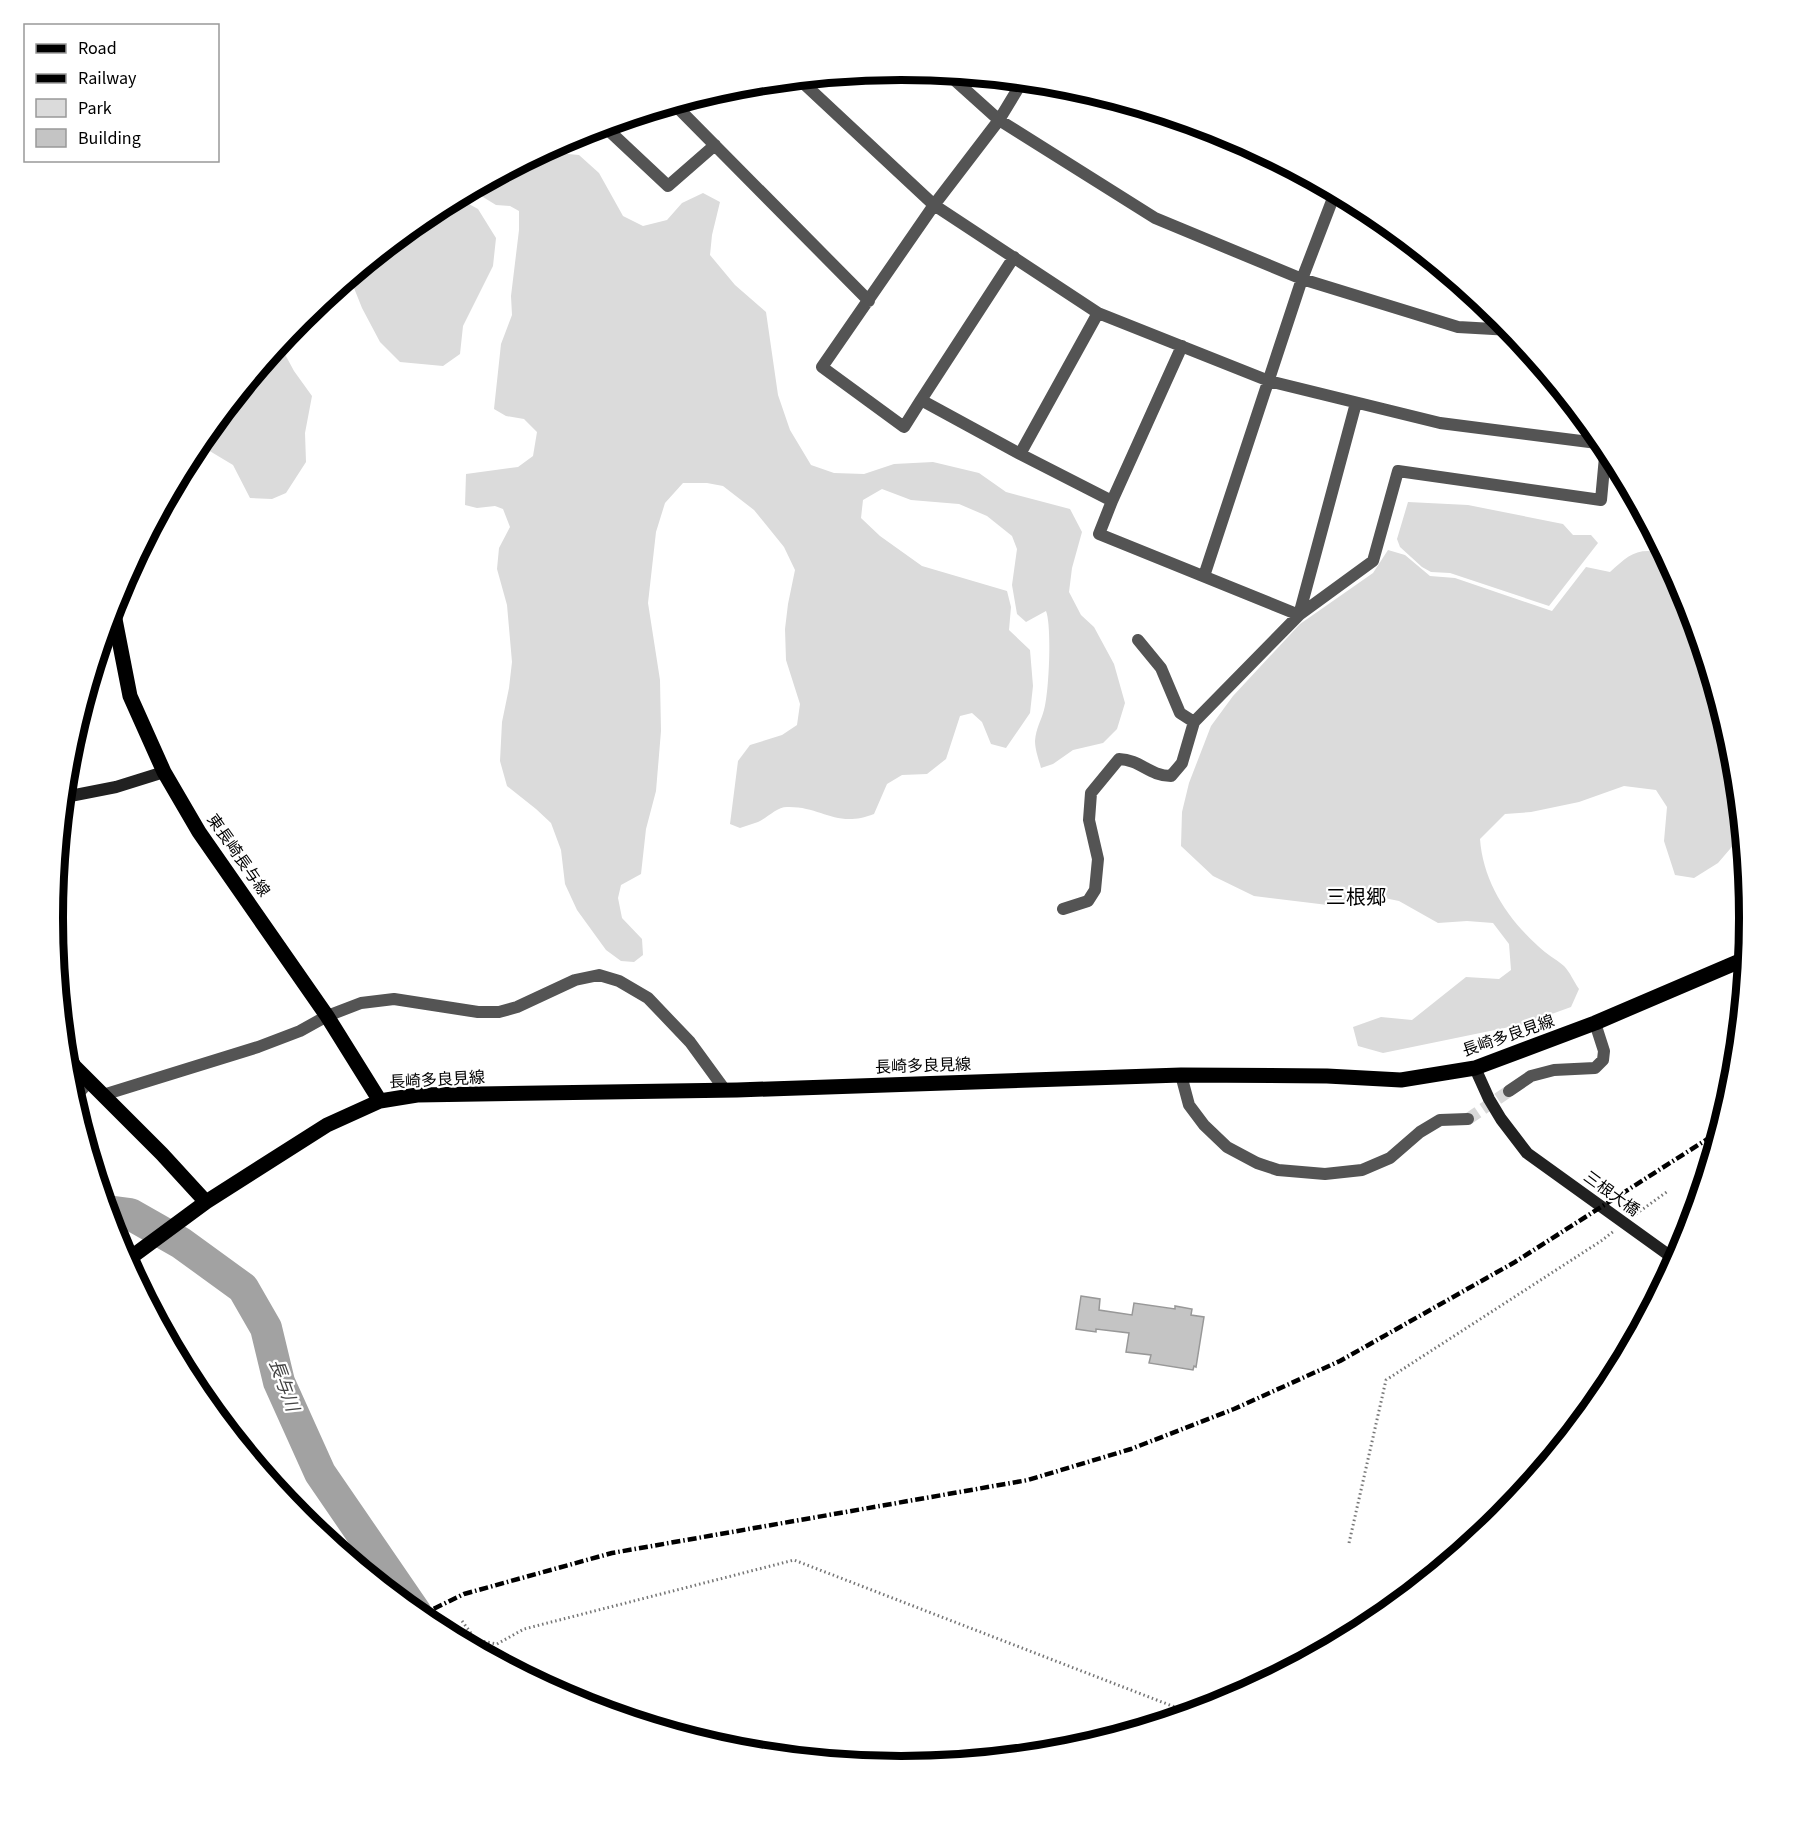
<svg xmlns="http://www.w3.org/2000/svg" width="1803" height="1838" font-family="'Source Sans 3','Noto Sans JP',sans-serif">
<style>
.green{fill:#dbdbdb}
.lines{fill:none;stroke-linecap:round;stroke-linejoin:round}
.river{stroke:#a2a2a2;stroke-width:32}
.building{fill:#c4c4c4;stroke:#989898;stroke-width:1.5}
.street-tunnel{stroke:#d9d9d9;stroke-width:12;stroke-dasharray:12 6;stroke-linecap:butt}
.path{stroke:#767676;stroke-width:3;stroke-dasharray:1.5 3;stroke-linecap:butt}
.street{stroke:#545454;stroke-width:12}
.secondary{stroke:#212121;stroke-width:12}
.primary{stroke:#000;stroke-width:15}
.rail{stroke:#000;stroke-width:4.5;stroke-dasharray:9 3 1.5 3;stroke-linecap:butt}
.labels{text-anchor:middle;stroke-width:4.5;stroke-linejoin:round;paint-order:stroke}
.street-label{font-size:16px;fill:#000;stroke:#fff}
.water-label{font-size:18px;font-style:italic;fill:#434343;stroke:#fff}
.quarter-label{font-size:20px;fill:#000;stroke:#fff}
.rim{fill:none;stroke:#000;stroke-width:8}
</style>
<rect width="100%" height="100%" fill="#fff"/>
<path class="green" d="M 545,152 L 579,155 L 599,173 L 623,216 L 643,226 L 667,220 L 682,203 L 703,193 L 720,202 L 712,235 L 710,255 L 735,285 L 766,312 L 778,395 L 790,430 L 811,465 L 834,473 L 864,474 L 894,464 L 933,462 L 979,473 L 1006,492 L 1070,509 L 1082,532 L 1072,568 L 1069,592 L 1081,615 L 1094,627 L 1114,664 L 1125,703 L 1117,729 L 1103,743 L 1073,750 L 1053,764 L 1041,768 C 1039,760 1035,750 1035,741 C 1036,728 1041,721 1044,710 C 1049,693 1052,626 1046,611 L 1026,622 L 1017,614 L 1012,585 L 1017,549 L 1012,536 L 987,516 L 959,504 L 911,500 L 882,489 L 863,500 L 861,518 L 880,536 L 922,566 L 1007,591 L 1011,607 L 1009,630 L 1030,650 L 1033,686 L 1030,713 L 1006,748 L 991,744 L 982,722 L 972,713 L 960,716 L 946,759 L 927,774 L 902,775 L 887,784 L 874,814 C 836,829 822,806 787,807 C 777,807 767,818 758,822 C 752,824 746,826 740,828 L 730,824 L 738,761 L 750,745 L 782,735 L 797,725 L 800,704 L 786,660 L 785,629 L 788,604 L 795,570 L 784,547 L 754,510 L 723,486 L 707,483 L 683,483 L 665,503 L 656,532 L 648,603 L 660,680 L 661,731 L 656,791 L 646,829 L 641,874 L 621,885 L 618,898 L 622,918 L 642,939 L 643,955 L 634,962 L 621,961 L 606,950 L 577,910 L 565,884 L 561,850 L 551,823 L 536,809 L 507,786 L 500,761 L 502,722 L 509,688 L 512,662 L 507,605 L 497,569 L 499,548 L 510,527 L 503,509 L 495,506 L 477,508 L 465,505 L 466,474 L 518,467 L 533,456 L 537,432 L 524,419 L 506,416 L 494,409 L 501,344 L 512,315 L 511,296 L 519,230 L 519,211 L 510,206 L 496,205 L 478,194 L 478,188 Z
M 458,198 L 478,209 L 496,238 L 493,266 L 463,326 L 460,354 L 443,366 L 400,362 L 380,342 L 362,308 L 350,278 L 430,213 Z
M 280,345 L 294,371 L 312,396 L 305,433 L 306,462 L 286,493 L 272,499 L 250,498 L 233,465 L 198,444 Z
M 1408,502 L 1468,505 L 1563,524 L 1573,535 L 1591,535 L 1598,543 L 1549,606 L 1450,573 L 1431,572 L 1422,567 L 1400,547 L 1397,539 Z
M 1388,550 L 1405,555 L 1430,576 L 1455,578 L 1552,611 L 1586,567 L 1610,572 C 1629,555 1636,547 1664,553 L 1686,594 L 1734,754 L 1742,835 L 1718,863 L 1694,878 L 1675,875 L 1664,841 L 1667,807 L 1656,790 L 1624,786 L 1579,802 L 1531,812 L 1505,814 L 1480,839 C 1483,881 1507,918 1538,946 C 1546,954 1556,959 1564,966 C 1570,972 1574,982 1579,989 L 1571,1007 L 1524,1024 L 1383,1053 L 1358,1046 L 1353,1027 L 1381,1017 L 1412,1020 L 1466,977 L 1499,979 L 1511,970 L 1509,944 L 1493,923 L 1467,921 L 1438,923 L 1399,901 L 1360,893 L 1336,906 L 1254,896 L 1213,876 L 1181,846 L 1182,812 L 1189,783 L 1211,726 L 1233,696 L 1300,624 L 1373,573 Z"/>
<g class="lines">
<path class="river" d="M 107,1211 L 130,1214 L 181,1243 L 243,1288 L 266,1328 L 279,1382 L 320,1473 L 416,1613"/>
</g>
<path class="building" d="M 1081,1296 L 1100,1299 L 1099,1310 L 1132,1315 L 1134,1303 L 1175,1309 L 1175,1306 L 1192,1309 L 1191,1315 L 1204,1317 L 1196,1367 L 1194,1366 L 1193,1370 L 1149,1363 L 1151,1355 L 1126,1352 L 1129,1333 L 1096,1329 L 1096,1332 L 1076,1329 Z"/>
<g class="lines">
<path class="street-tunnel" d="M 1468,1119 L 1509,1091"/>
<path class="path" d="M 1636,1214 L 1668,1191
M 1349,1543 L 1386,1380 L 1601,1241 L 1614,1231
M 462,1621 L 476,1640 L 497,1644 L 524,1629 L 794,1560 L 1193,1714"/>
<path class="street" d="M 949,75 L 999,120 L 1155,218 L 1302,279 L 1458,327 L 1511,330
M 800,80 L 934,205 L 1098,313 L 1269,381 L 1440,423 L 1605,444
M 1022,82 L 999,120 L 934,205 L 822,367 L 904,427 L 921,400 L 1020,454 L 1112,501 L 1099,534 L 1299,615 L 1373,561 L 1398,471 L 1601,500 L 1606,446
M 675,105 L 869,301
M 604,126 L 668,186 L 715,145
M 921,400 L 1014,257
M 1020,454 L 1098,313
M 1112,501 L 1182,346
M 1204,576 L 1302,279 L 1335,193
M 1138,640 L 1161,668 L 1180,713 L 1194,722
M 1063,909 L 1088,901 L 1095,890 L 1098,859 L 1089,820 L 1091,793 L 1119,759 C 1141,760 1149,776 1171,776 L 1182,763 L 1194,722 L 1299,615 L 1356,403
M 1181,1075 L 1189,1105 L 1204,1125 L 1227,1147 L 1257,1163 L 1278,1170 L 1325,1174 L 1362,1170 L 1390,1158 L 1420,1132 L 1440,1120 L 1468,1119
M 1509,1091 L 1531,1076 L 1554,1070 L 1595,1068 L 1603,1060 L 1604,1051 L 1595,1023
M 103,1095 L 258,1047 L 300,1031 L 327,1016 L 361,1003 L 394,999 L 478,1012 L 499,1012 L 517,1007 L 575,980 L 599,975 L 619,981 L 648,998 L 690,1042 L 725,1090
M 73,1099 L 90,1081"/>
<path class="secondary" d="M 1190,124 L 1285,168 L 1295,171
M 65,797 L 116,787 L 164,772
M 1475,1068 L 1489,1099 L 1501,1119 L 1527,1153 L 1677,1261"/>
<path class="primary" d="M 113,609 L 130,696 L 164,772 L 199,832 L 327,1016 L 380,1101
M 65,1050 L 74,1066 L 162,1154 L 206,1202
M 126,1261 L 206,1202 L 327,1125 L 380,1101 L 417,1095 L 737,1090 L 1181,1075 L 1327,1076 L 1401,1080 L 1475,1068 L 1595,1023 L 1747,958"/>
<path class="rail" d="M 419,1616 L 464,1594 L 612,1553 L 1028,1480 L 1131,1449 L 1234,1409 L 1340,1361 L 1515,1262 L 1720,1131"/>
</g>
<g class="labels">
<g class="street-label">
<text transform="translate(239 855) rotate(55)" y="6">東長崎長与線</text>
<text transform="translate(1508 1035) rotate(-19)" y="6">長崎多良見線</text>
<text transform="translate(923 1065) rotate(-2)" y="6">長崎多良見線</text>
<text transform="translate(437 1079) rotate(-3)" y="6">長崎多良見線</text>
<text transform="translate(1612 1193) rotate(36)" y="6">三根大橋</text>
</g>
<g class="water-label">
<text transform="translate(284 1385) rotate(70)" y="6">長与川</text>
</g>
<g class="quarter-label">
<text x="1356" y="904">三根郷</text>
</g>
</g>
<path d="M0 0H1803V1838H0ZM63 918a838 838 0 1 1 1676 0a838 838 0 1 1-1676 0Z" fill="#fff" fill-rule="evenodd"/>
<path class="rim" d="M63 918a838 838 0 1 1 1676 0a838 838 0 1 1-1676 0Z"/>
<rect x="24" y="24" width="195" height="138" fill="#ffffff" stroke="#999999" stroke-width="1.5"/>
<rect x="36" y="44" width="30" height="9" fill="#000000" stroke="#999999" stroke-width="1.5"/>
<text x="78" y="54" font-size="18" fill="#000000">Road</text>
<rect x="36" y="74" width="30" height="9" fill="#000000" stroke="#999999" stroke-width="1.5"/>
<text x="78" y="84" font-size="18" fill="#000000">Railway</text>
<rect x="36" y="99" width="30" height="18" fill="#dbdbdb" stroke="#999999" stroke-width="1.5"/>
<text x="78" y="114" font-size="18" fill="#000000">Park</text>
<rect x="36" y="129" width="30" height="18" fill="#c4c4c4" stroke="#999999" stroke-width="1.5"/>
<text x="78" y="144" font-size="18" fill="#000000">Building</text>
</svg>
